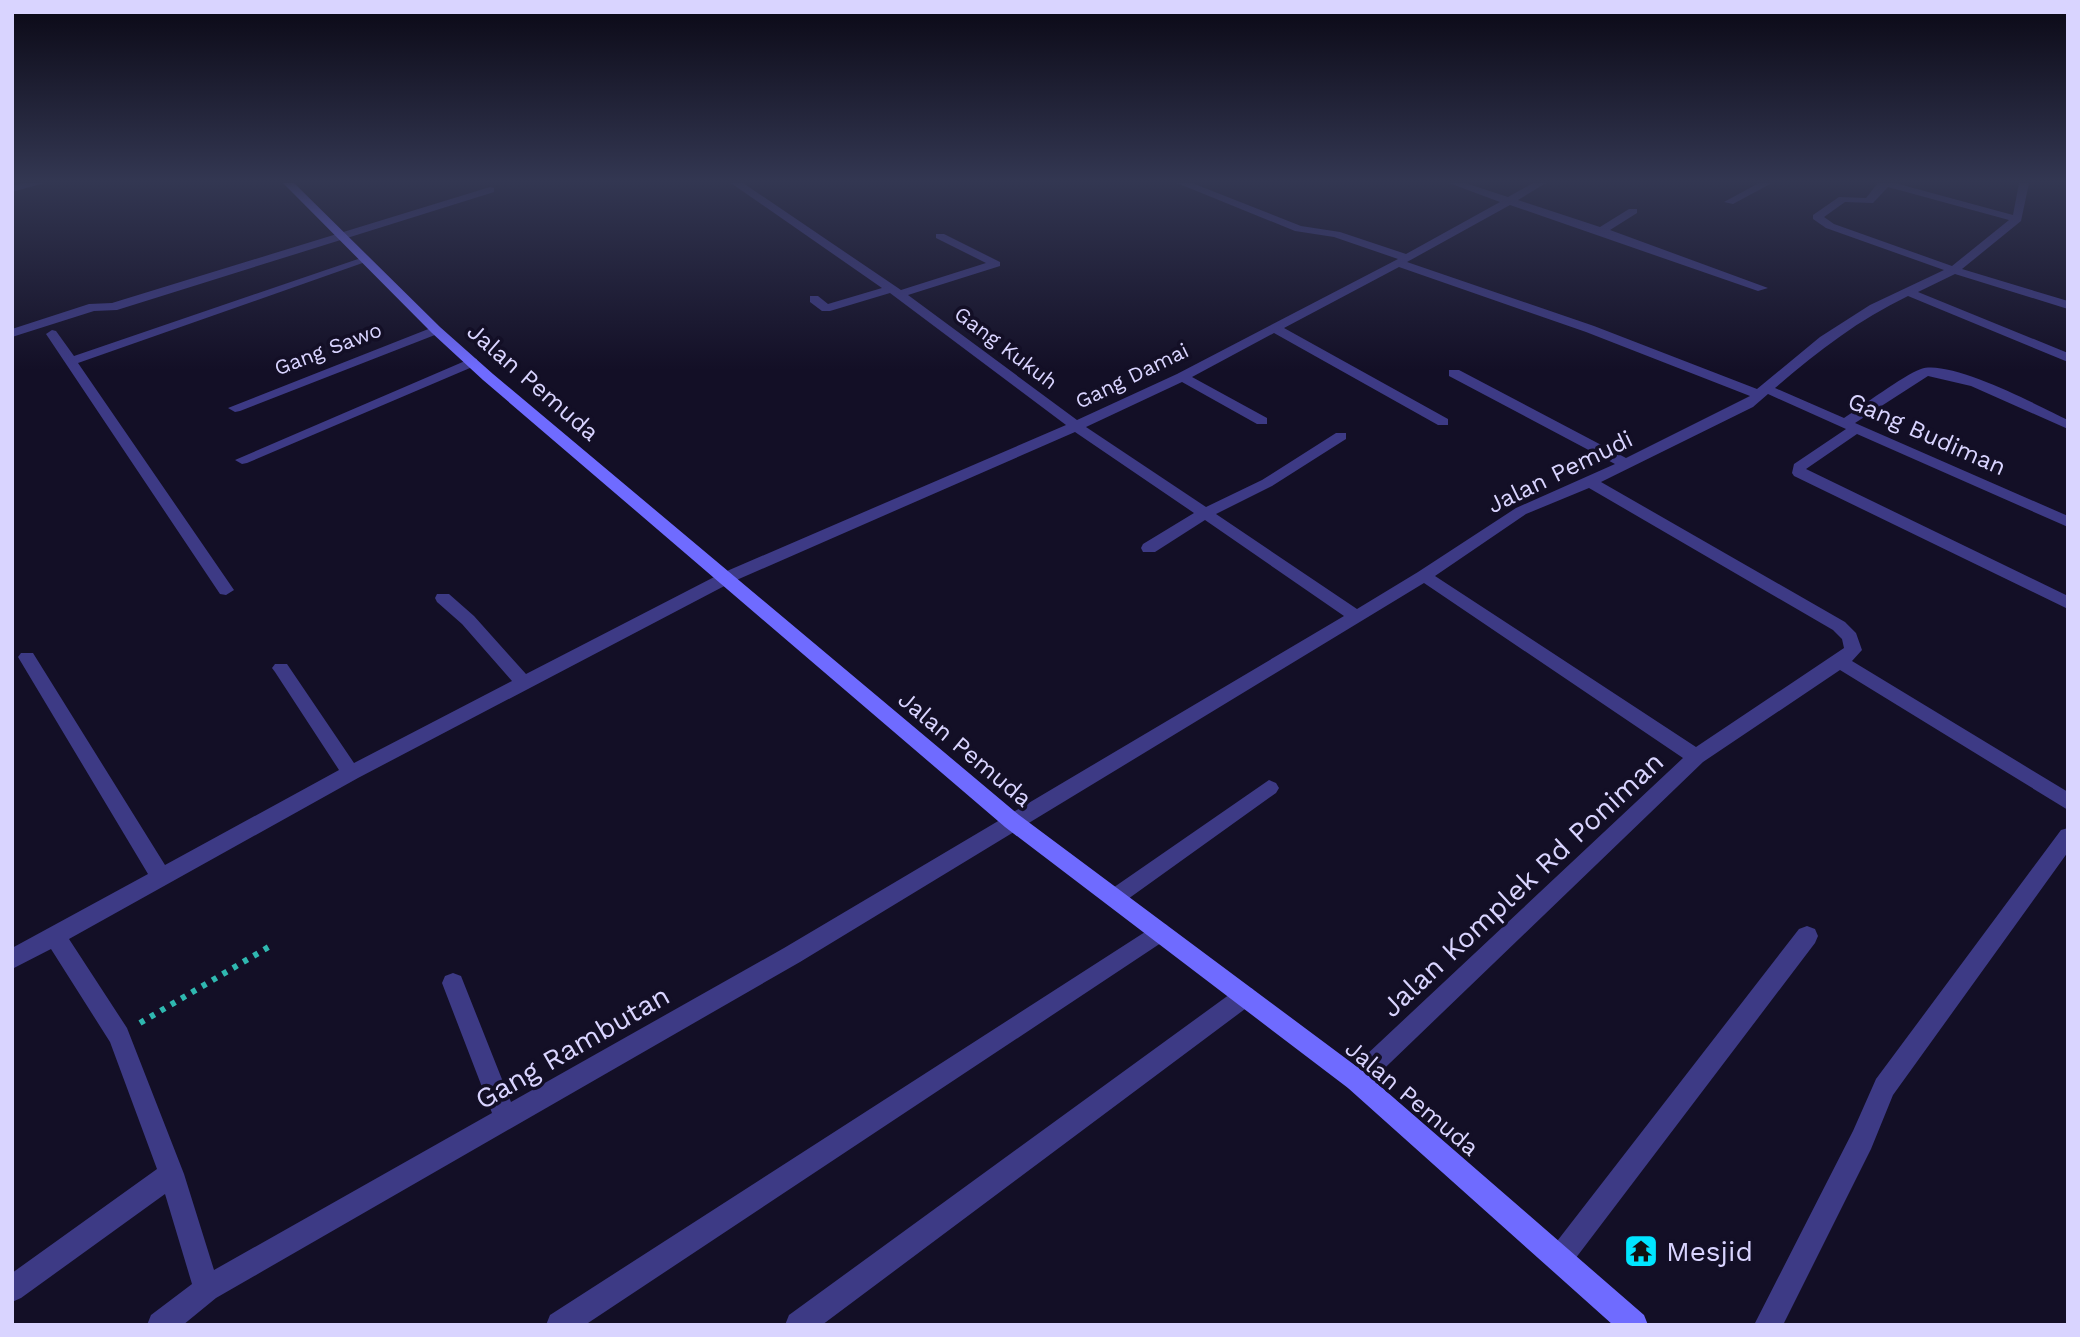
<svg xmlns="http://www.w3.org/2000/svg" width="2080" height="1337" font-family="'Work Sans',sans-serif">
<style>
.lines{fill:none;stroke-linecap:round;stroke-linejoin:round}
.path{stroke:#2fb8b0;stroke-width:6;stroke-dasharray:5 7;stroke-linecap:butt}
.street{fill:#3d3a85;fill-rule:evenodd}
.secondary{fill:#6f6bff;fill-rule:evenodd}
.labels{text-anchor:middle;stroke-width:7;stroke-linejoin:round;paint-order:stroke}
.far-street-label{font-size:21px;fill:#d9d4ff;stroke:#130f26}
.street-label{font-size:24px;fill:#d9d4ff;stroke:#130f26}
.near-street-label{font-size:28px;fill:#d9d4ff;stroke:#130f26}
.near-poi-label{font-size:28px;fill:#d9d4ff;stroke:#130f26;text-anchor:start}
</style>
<rect width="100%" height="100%" fill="#130f26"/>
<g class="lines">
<path class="path" d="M 140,1023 L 272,945"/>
<path class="street" d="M 24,183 L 44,183 L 12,192 L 12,186 Z
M 731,183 L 743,183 L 901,290 L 986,263 L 936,238 L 936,234 L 944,234 L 1000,262 L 1000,266 L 908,295 L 1077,420 L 1177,374 L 1398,259 L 1334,237 L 1295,231 L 1177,183 L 1192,183 L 1301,226 L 1340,232 L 1406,254 L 1500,202 L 1449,183 L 1465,183 L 1508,197 L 1533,183 L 1546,183 L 1518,200 L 1600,227 L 1629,209 L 1637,209 L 1637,213 L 1610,230 L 1768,288 L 1758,291 L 1510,205 L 1407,262 L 1594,326 L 1757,389 L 1820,337 L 1870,305 L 1944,270 L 1826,228 L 1813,219 L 1813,215 L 1839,197 L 1866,198 L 1878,183 L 1895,183 L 2013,215 L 2019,183 L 2029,183 L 2021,221 L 1962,269 L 2068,301 L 2068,309 L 1955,274 L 1918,292 L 2068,353 L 2068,362 L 1908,296 C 1858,320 1817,352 1775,388 L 1844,418 C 1863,406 1902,376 1921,369 C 1950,359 2039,406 2068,420 L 2068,429 L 1971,386 L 1928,376 L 1855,423 L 2068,516 L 2068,527 L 1857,434 L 1806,469 L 2068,596 L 2068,609 L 1794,476 L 1792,473 L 1794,464 L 1846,429 L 1768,394 L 1753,407 L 1601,482 L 1845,622 L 1856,633 L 1862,650 L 1852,661 L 2068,792 L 2068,810 L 1840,670 L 1703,762 L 1364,1088 L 1356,1092 L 1348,1088 L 1344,1080 L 1348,1072 L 1683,758 L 1424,583 L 800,962 L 216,1298 L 183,1325 L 147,1325 L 151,1315 L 192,1284 L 165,1194 L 21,1298 L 12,1302 L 12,1273 L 157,1169 L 110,1042 L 51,949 L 12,969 L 12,948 L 148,874 L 18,657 L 21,653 L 33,653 L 165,865 L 339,770 L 275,672 L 272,668 L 275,664 L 287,664 L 354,763 L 512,681 L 462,624 L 437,602 L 435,598 L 437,594 L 449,594 L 474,616 L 526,674 L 720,574 L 1066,425 L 890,293 L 830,311 L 822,311 L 810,302 L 810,296 L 818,296 L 828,304 L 882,288 ZM 1888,187 L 2009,220 L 1952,266 L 1834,224 L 1824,217 L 1845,202 L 1873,203 ZM 1399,267 L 1586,332 L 1750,396 L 1626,458 L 1459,370 L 1449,370 L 1449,376 L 1615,464 L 1516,508 L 1418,572 L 1357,609 L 1216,514 L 1272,486 L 1346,439 L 1346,433 L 1336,433 L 1262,480 L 1206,507 L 1086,427 L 1182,382 L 1257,424 L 1267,424 L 1267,418 L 1192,377 L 1274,333 L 1438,425 L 1448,425 L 1448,419 L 1284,328 ZM 1075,432 L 1194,513 L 1143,544 L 1141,548 L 1143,552 L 1155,552 L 1205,520 L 1344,616 L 784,948 L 511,1102 L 461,976 L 453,973 L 445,976 L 442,983 L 492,1113 L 214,1270 L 184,1174 L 127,1028 L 69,939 L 358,778 L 732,582 ZM 1589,488 L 1833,630 L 1842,639 L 1844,648 L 1696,747 L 1435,576 L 1526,514 Z
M 1759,183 L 1772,183 L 1733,204 L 1724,202 Z
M 490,187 L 494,188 L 494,192 L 117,310 L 94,311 L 12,337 L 12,329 L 89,304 L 112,303 Z
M 361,258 L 371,260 L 78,363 L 234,590 L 226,595 L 220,594 L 46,334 L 52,330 L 56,331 L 74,356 Z
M 436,326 L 440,327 L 440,333 L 240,411 L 235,412 L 228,408 Z
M 472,358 L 477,359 L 477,365 L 247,463 L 242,464 L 235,460 Z
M 1269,780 L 1276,783 L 1279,788 L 1276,793 L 1121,904 L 1114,907 L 1107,904 L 1104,898 L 1107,892 Z
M 2068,828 L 2068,852 L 1893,1095 L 1871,1149 L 1783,1325 L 1754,1325 L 1853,1131 L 1876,1079 L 2061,830 Z
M 1159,923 L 1167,925 L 1170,932 L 1167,939 L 585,1325 L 546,1325 L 550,1315 Z
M 1807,926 L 1815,929 L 1818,936 L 1815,943 L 1569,1267 L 1560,1271 L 1551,1267 L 1547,1258 L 1551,1249 L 1799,929 Z
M 1245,986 L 1253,989 L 1256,996 L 1253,1003 L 822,1325 L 785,1325 L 789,1315 L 1237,989 Z"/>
<path class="secondary" d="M 283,183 L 294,183 L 440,327 L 493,374 L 1019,815 L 1364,1072 L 1644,1315 L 1648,1325 L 1613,1325 L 1348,1088 L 1005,827 L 483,380 L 432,333 Z"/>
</g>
<linearGradient id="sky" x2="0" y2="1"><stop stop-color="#0a0815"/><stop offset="0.49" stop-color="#333752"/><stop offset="1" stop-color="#333752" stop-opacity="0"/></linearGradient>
<rect width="2080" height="370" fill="url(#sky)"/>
<defs>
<g id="temple-square" transform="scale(1.75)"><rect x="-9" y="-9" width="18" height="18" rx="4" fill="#00e5ff" stroke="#130f26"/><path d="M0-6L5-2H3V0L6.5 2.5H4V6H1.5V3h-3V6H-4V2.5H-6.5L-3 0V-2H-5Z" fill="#111"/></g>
</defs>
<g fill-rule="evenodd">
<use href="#temple-square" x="1641" y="1251"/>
</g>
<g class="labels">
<g class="far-street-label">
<text transform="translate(1006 348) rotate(37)" y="7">Gang Kukuh</text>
<text transform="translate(328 349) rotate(-21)" y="7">Gang Sawo</text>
<text transform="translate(1132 376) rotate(-26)" y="7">Gang Damai</text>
</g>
<g class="street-label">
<text transform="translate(533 382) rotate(41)" y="8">Jalan Pemuda</text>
<text transform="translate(1927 434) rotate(24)" y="8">Gang Budiman</text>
<text transform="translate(1560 472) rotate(-26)" y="8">Jalan Pemudi</text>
<text transform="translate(965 749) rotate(40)" y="8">Jalan Pemuda</text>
<text transform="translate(1412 1098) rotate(40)" y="8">Jalan Pemuda</text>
</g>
<g class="near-street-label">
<text transform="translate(1522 884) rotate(-43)" y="10">Jalan Komplek Rd Poniman</text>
<text transform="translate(572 1047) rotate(-30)" y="10">Gang Rambutan</text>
</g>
<g class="near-poi-label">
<text x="1666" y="1261">Mesjid</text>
</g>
</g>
<rect width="2080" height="1337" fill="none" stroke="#d9d4ff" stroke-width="28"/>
</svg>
